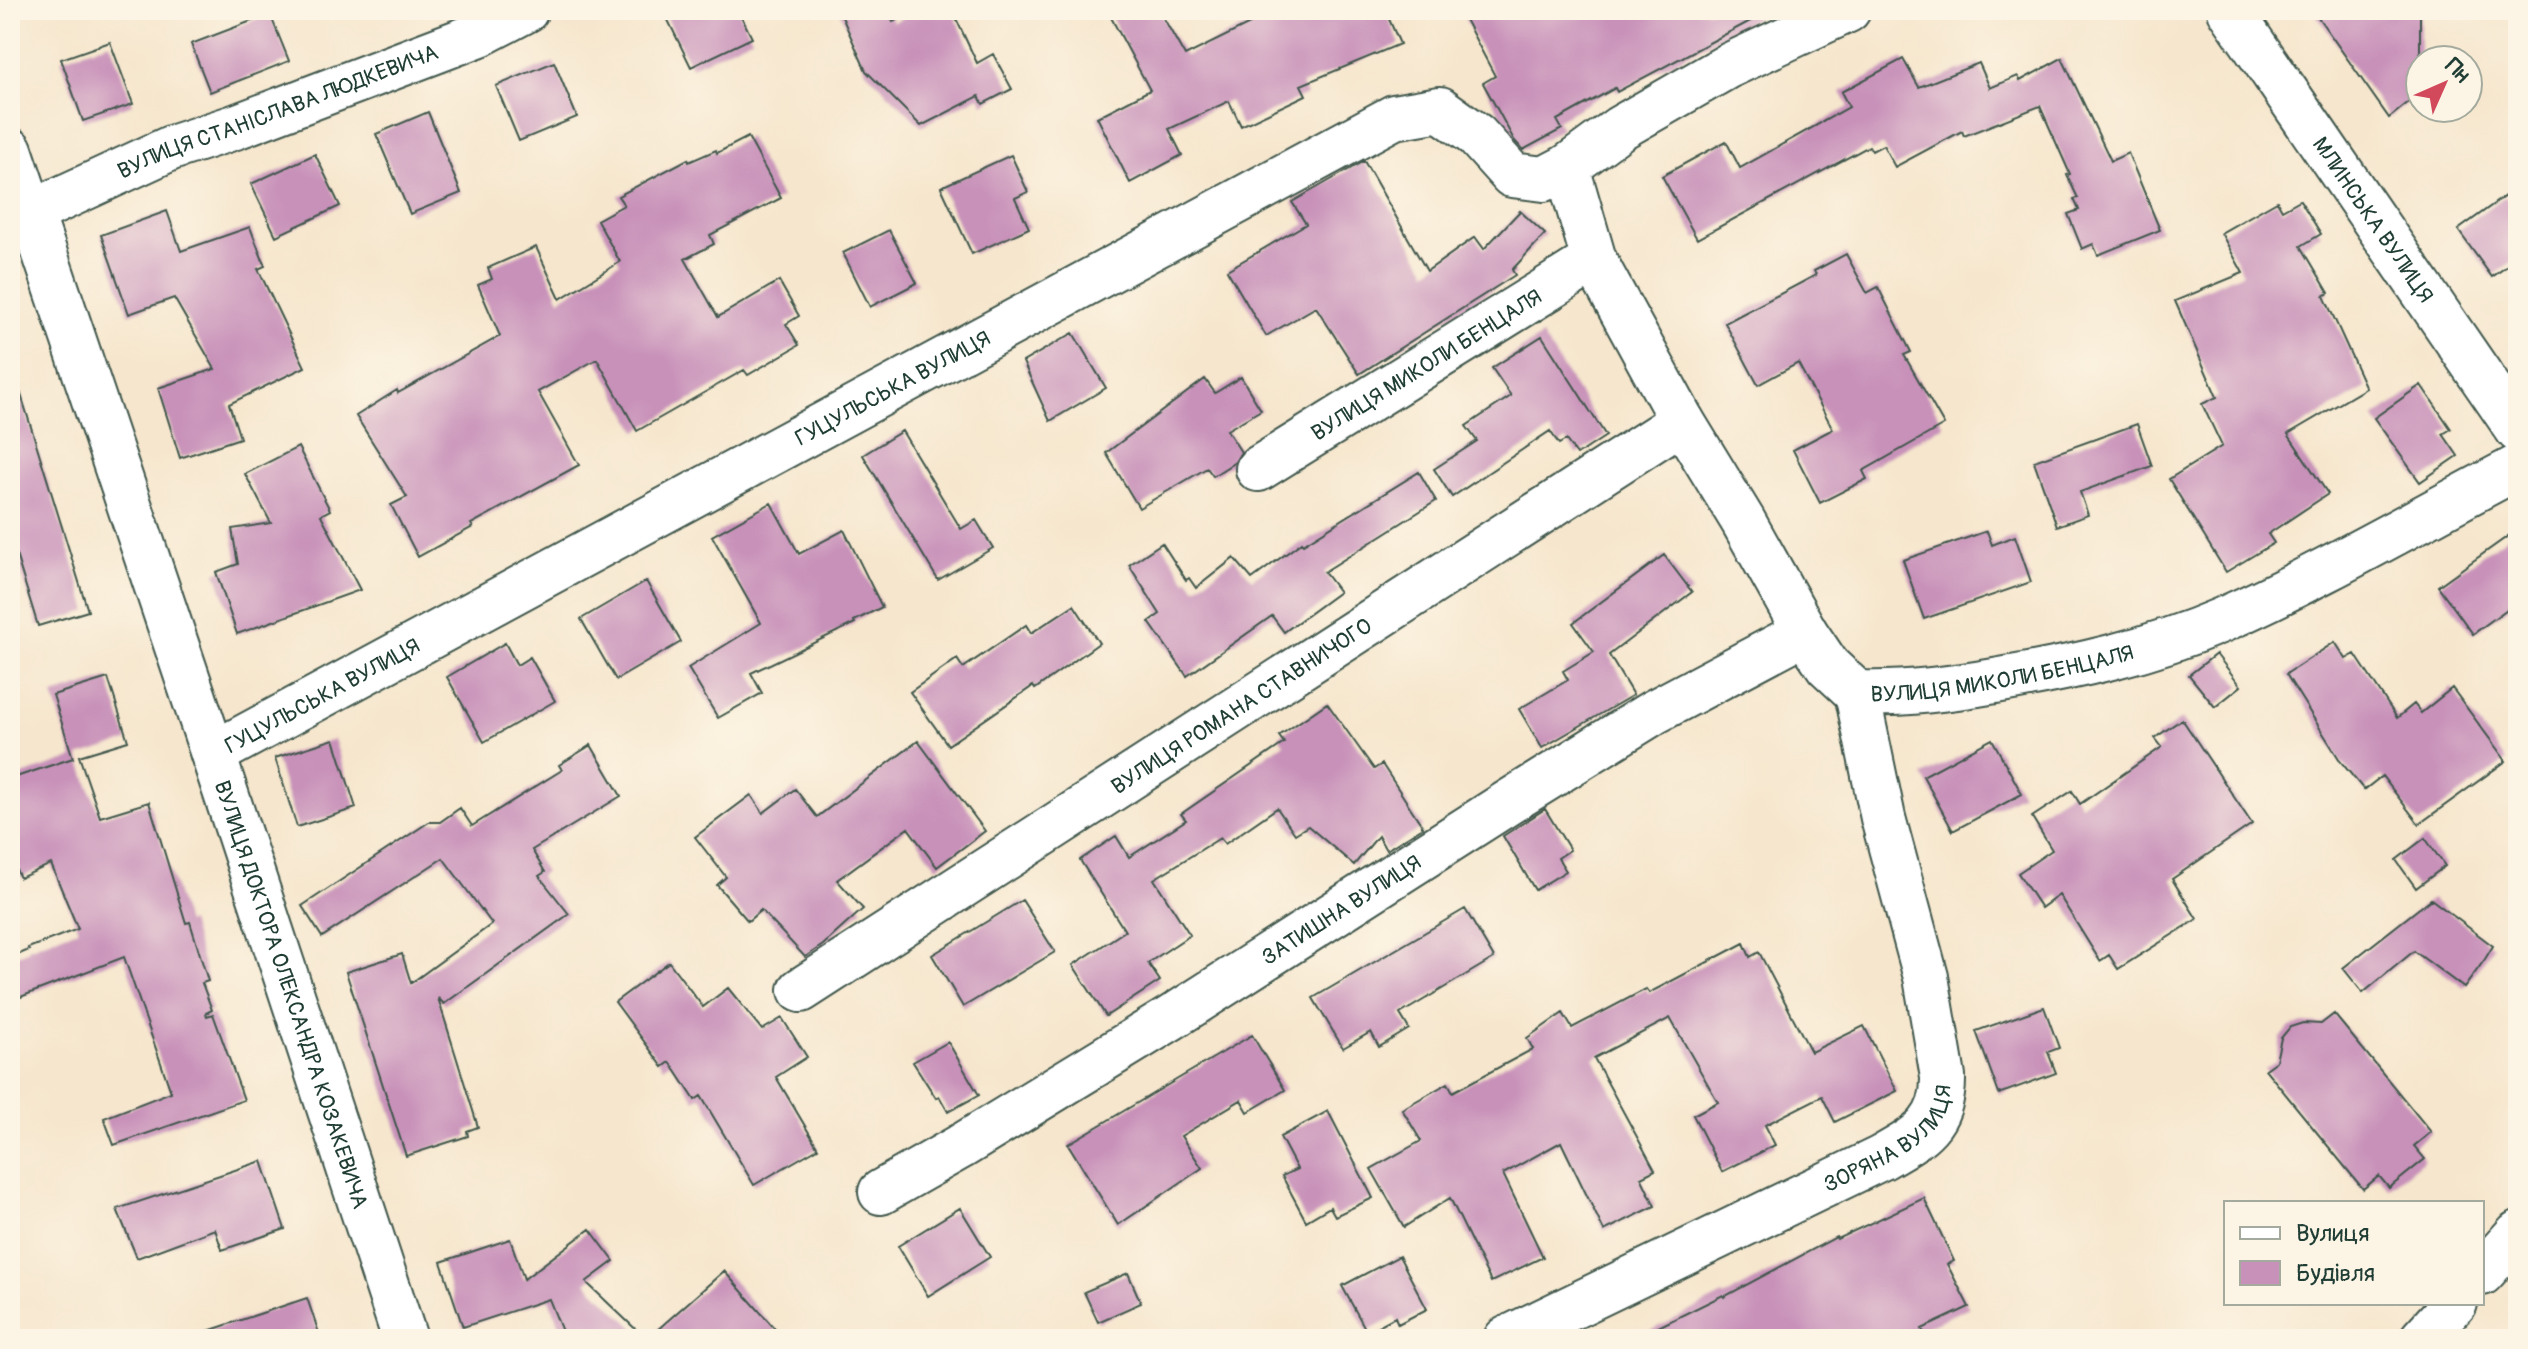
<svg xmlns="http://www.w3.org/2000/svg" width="2528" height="1349" font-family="Pangolin,sans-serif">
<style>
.building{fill:#c891b9}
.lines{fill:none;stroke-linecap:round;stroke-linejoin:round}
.minor-casing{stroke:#3f564b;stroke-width:48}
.minor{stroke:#fff;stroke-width:44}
.labels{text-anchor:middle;stroke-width:6;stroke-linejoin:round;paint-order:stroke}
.street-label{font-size:22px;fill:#1f3d34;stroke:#fcf5e5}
</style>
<rect width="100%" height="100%" fill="#fcf5e5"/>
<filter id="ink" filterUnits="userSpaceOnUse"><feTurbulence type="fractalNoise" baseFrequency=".0125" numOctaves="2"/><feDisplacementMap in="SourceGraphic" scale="16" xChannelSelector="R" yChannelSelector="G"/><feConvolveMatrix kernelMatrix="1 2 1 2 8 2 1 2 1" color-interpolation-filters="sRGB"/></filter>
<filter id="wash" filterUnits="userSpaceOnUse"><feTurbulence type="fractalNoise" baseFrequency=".006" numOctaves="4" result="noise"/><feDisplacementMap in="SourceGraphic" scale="32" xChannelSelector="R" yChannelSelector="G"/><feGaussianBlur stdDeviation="1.8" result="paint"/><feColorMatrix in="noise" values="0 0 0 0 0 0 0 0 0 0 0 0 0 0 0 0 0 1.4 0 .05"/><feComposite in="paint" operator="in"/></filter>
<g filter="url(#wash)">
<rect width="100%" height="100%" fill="#f6e6cd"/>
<g id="blocks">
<path class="building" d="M 663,10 L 738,10 L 752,38 L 691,67 Z
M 839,10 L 888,10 L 893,22 L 920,10 L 952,10 L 977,63 L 993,54 L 1012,89 L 983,104 L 979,96 L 921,126 L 866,71 Z
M 1107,10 L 1159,10 L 1185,56 L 1278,10 L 1385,10 L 1400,44 L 1301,85 L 1306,95 L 1241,126 L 1229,101 L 1169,129 L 1182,155 L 1130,183 L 1097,117 L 1150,90 Z
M 1460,10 L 1771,10 L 1617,92 L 1615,88 L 1557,120 L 1562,129 L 1523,150 L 1514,140 L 1483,83 L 1495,76 Z
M 2313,10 L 2420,10 L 2420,93 L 2389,118 Z
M 270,14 L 289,61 L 210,92 L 191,44 Z
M 110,42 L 133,104 L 83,121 L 61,59 Z
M 2062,58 L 2111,161 L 2128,153 L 2160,230 L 2098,255 L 2093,244 L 2082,249 L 2068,214 L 2079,210 L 2074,199 L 2078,198 L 2067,175 L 2070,174 L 2040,106 L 1964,136 L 1962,131 L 1895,167 L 1883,145 L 1872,151 L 1869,146 L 1697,239 L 1662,176 L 1726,141 L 1740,168 L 1849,107 L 1841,92 L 1903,59 L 1919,87 L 1979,63 L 1990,88 L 2018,76 L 2020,81 Z
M 554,62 L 577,117 L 519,141 L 496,86 Z
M 428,112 L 461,193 L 410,214 L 376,134 Z
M 748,137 L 781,198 L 710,235 L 714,244 L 685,259 L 718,317 L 779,281 L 799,316 L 786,324 L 799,345 L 748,375 L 744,370 L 637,431 L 597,359 L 538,392 L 579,465 L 471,524 L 473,527 L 418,557 L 391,505 L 407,497 L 356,416 L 397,390 L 398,393 L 500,336 L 478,285 L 492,279 L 488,268 L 536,247 L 560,299 L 620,262 L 597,220 L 624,205 L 618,196 L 688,159 L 689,162 L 716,150 L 717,153 Z
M 315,154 L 340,206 L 276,236 L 251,184 Z
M 1011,155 L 1028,192 L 1015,198 L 1029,228 L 972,254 L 941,187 Z
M 1364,161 L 1427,271 L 1475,237 L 1484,249 L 1520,211 L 1545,234 L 1512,270 L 1515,275 L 1359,374 L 1316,307 L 1266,336 L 1227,270 L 1306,224 L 1292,202 Z
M 2505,196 L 2518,213 L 2518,258 L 2492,277 L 2458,230 Z
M 2300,200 L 2321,234 L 2301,246 L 2329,293 L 2324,296 L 2366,388 L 2288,434 L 2328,494 L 2268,534 L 2274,543 L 2226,572 L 2169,479 L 2222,446 L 2202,404 L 2217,397 L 2175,301 L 2243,273 L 2221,233 L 2277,201 L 2282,210 Z
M 167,211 L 181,251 L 250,227 L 265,266 L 258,269 L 305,367 L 229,404 L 240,438 L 180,458 L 158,388 L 215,369 L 174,298 L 129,314 L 101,235 Z
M 889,230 L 917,283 L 870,307 L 843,253 Z
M 1846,254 L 1867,293 L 1878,287 L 1911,352 L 1904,355 L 1944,425 L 1863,471 L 1867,479 L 1820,503 L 1793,450 L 1833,429 L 1798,363 L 1758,385 L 1725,323 L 1816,275 L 1814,271 Z
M 1073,333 L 1106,388 L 1050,421 L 1023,362 Z
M 1542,336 L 1606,436 L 1577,455 L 1566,440 L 1559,444 L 1550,431 L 1452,497 L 1434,469 L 1477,441 L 1466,426 L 1511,396 L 1492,368 Z
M 1241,377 L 1261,410 L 1227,430 L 1241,452 L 1235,462 L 1213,476 L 1207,468 L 1139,508 L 1106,453 L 1205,379 L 1215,393 Z
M 18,385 L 88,611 L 38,626 L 10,535 L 10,386 Z
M 2421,385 L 2451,429 L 2443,434 L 2458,456 L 2420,482 L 2374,418 Z
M 2137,424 L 2152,466 L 2080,492 L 2088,515 L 2057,526 L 2034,461 Z
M 902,431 L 961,529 L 976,520 L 993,548 L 938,580 L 863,455 Z
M 298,447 L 330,510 L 321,515 L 360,590 L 237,634 L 216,572 L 238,564 L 232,529 L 271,523 L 245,474 Z
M 1419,472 L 1436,501 L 1324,572 L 1339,592 L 1284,632 L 1272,616 L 1187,676 L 1149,622 L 1160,614 L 1129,565 L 1162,543 L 1186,580 L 1189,578 L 1196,588 L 1234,558 L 1252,579 L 1302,542 L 1303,544 Z
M 771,503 L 799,554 L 844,530 L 882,607 L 854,621 L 855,623 L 751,673 L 762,693 L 718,718 L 688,668 L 761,623 L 712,536 Z
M 2518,529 L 2518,601 L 2473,634 L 2438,586 Z
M 1987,531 L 1992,545 L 2015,536 L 2031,582 L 1924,619 L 1903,560 Z
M 1664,555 L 1692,592 L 1609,655 L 1633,695 L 1542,748 L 1519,709 L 1568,680 L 1563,671 L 1594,652 L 1573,623 Z
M 646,581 L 681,642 L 616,680 L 581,619 Z
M 1074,605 L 1099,643 L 1035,689 L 1033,686 L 948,745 L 910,692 L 957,659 L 963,668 L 1026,625 L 1031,633 Z
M 2335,642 L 2346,659 L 2355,654 L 2397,718 L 2414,704 L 2421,713 L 2452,688 L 2506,761 L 2419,824 L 2382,776 L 2364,790 L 2341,762 L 2286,674 Z
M 505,643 L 517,665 L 530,657 L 555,701 L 484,742 L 447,677 Z
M 2216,654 L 2241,686 L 2215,707 L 2189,675 Z
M 108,678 L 128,741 L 79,756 L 100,817 L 149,802 L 186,923 L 190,922 L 208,981 L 202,983 L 212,1010 L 206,1013 L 207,1016 L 213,1014 L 244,1100 L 114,1145 L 104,1118 L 171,1092 L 124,957 L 10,1001 L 10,958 L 29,950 L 28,948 L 78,929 L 51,864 L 20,878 L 10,857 L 10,779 L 73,758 L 53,695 Z
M 1327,703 L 1374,769 L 1382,764 L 1423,827 L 1386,850 L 1378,836 L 1354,865 L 1308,826 L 1295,834 L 1277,808 L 1225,844 L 1220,838 L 1154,879 L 1190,935 L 1148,963 L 1160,981 L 1106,1016 L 1073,965 L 1125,931 L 1080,860 L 1116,836 L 1129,857 L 1186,820 L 1181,814 L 1284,743 L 1279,736 Z
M 2182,719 L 2252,824 L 2172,879 L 2197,919 L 2118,969 L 2109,955 L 2100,961 L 2059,895 L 2041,908 L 2018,873 L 2052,850 L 2032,817 L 2072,791 L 2080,804 L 2162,747 L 2155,738 Z
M 334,739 L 356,808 L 297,827 L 275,758 Z
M 1992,739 L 2022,794 L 1953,831 L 1923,776 Z
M 918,741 L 985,831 L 937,867 L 908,828 L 837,880 L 863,909 L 823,945 L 805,957 L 761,910 L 748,921 L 717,885 L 726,877 L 695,837 L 751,795 L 763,813 L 795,789 L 817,817 Z
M 591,745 L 621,796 L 532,850 L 545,872 L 539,876 L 569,914 L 444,1004 L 438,998 L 478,1127 L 467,1131 L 468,1136 L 406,1156 L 346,972 L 402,954 L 411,983 L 492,924 L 443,858 L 322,937 L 302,906 L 429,822 L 440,822 L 460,808 L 472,826 L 562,770 L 559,765 Z
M 1545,809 L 1570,850 L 1558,858 L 1566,871 L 1535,890 L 1503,836 Z
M 2425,838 L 2445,866 L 2416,888 L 2396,860 Z
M 2431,899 L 2493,946 L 2485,959 L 2464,988 L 2414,951 L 2363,993 L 2343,968 Z
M 1022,900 L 1055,952 L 963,1007 L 932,955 Z
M 1465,909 L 1494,958 L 1400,1014 L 1409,1029 L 1379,1047 L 1371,1032 L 1343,1048 L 1313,998 Z
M 1744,943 L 1750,957 L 1759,952 L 1811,1052 L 1864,1026 L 1897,1091 L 1835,1122 L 1822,1096 L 1765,1125 L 1775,1145 L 1722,1172 L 1693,1115 L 1718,1102 L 1670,1018 L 1594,1058 L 1655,1170 L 1641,1177 L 1655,1206 L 1604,1231 L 1561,1142 L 1503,1174 L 1543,1257 L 1491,1282 L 1450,1198 L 1404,1227 L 1371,1169 L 1421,1141 L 1402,1109 L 1448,1083 L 1453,1092 L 1533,1049 L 1527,1038 L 1563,1013 L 1572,1028 L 1646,989 L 1649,993 Z
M 669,962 L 703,1007 L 728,988 L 762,1030 L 782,1018 L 807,1057 L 776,1077 L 818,1148 L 754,1185 L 701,1096 L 695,1100 L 670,1062 L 663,1067 L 615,1002 Z
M 2044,1007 L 2059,1048 L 2048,1052 L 2056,1073 L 1999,1094 L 1976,1031 Z
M 2334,1014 L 2431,1132 L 2414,1146 L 2425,1159 L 2389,1188 L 2379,1176 L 2363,1189 L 2265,1069 L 2276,1061 L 2281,1038 L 2290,1027 L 2303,1023 L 2321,1024 Z
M 1252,1035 L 1285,1090 L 1248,1112 L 1241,1100 L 1181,1136 L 1202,1168 L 1118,1225 L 1068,1144 Z
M 948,1042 L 979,1095 L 948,1112 L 939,1096 L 936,1098 L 913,1062 Z
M 1328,1111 L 1373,1198 L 1335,1216 L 1330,1207 L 1306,1221 L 1282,1176 L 1297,1169 L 1280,1137 Z
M 262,1161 L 285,1229 L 222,1250 L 215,1229 L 137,1258 L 117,1209 Z
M 1924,1198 L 1954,1261 L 1947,1264 L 1969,1307 L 1922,1329 L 1927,1339 L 1634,1339 L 1723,1295 L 1724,1297 L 1836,1237 L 1837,1239 Z
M 960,1208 L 990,1257 L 928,1296 L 898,1246 Z
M 590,1229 L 614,1261 L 586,1282 L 646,1339 L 565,1339 L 549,1299 L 463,1327 L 441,1262 L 510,1239 L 524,1279 Z
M 1399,1256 L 1427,1309 L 1398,1324 L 1395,1317 L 1367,1332 L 1342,1286 Z
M 724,1271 L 784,1339 L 647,1339 Z
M 1128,1273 L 1141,1303 L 1098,1322 L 1084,1292 Z
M 307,1298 L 321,1339 L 203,1339 L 202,1333 Z"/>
</g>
</g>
<g filter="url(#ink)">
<use href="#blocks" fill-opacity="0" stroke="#3f564b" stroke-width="2"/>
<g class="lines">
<g class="minor-casing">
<g id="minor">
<path id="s1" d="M 2230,10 L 2518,430"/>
<path id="s2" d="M 10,150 L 213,754 L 405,1339"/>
<path id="s3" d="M 1567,167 L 1594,260 L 1682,421 L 1743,521 L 1805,632 L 1828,666 L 1857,693 C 1903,695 1949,689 1995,681 C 2072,668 2150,651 2222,620 C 2323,575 2420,518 2518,467"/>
<path id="s4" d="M 30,213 L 171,148 L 235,127 L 480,34 L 526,10"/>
<path id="s5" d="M 1258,469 L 1594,260"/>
<path id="s6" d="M 213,754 L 1394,117 L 1440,109 L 1476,135 L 1512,175 L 1544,179 L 1567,167 L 1620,128 L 1728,66 L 1848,10"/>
<path id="s7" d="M 801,990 L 1682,421"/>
<path id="s8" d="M 881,1192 L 960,1147 L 1171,1018 L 1509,802 L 1654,712 L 1805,632"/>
<path d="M 2482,1273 L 2518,1233"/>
<path id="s9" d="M 1506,1339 L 1881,1158 C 1918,1137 1944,1124 1943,1077 L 1926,977 L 1883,818 L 1857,693"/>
<path d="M 2422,1339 L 2455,1303"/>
</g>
</g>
<use href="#minor" class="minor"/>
</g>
</g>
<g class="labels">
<g class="street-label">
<text dy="8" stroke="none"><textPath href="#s4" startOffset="268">ВУЛИЦЯ СТАНІСЛАВА ЛЮДКЕВИЧА</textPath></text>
<text dy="8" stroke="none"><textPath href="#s1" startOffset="254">МЛИНСЬКА ВУЛИЦЯ</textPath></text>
<text dy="8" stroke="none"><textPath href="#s5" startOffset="198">ВУЛИЦЯ МИКОЛИ БЕНЦАЛЯ</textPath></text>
<text dy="8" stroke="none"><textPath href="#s6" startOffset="772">ГУЦУЛЬСЬКА ВУЛИЦЯ</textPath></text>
<text dy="8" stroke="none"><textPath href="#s3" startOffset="752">ВУЛИЦЯ МИКОЛИ БЕНЦАЛЯ</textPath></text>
<text dy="8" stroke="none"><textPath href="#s6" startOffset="124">ГУЦУЛЬСЬКА ВУЛИЦЯ</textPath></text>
<text dy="8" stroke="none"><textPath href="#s7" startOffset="524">ВУЛИЦЯ РОМАНА СТАВНИЧОГО</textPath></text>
<text dy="8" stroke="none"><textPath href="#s8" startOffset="540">ЗАТИШНА ВУЛИЦЯ</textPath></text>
<text dy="8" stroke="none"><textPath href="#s2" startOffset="890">ВУЛИЦЯ ДОКТОРА ОЛЕКСАНДРА КОЗАКЕВИЧА</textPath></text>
<text dy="8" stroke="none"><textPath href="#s9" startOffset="436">ЗОРЯНА ВУЛИЦЯ</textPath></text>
</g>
</g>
<rect width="2528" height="1349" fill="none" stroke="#fcf5e5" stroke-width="40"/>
<rect x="2224" y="1201" width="260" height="104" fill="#fcf5e5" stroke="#a4ab9e" stroke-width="2"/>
<rect x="2240" y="1227" width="40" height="12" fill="#ffffff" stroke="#a4ab9e" stroke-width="2"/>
<text x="2296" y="1241" font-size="24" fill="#1f3d34">Вулиця</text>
<rect x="2240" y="1261" width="40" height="24" fill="#c891b9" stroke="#a4ab9e" stroke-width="2"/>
<text x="2296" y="1281" font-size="24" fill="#1f3d34">Будівля</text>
<g transform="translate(2444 84) rotate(45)"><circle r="38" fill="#fcf5e5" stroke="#a4ab9e" stroke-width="2"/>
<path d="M0-6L14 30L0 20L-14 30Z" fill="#d1495b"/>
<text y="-12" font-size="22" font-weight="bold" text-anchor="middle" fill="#1f3d34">Пн</text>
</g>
</svg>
